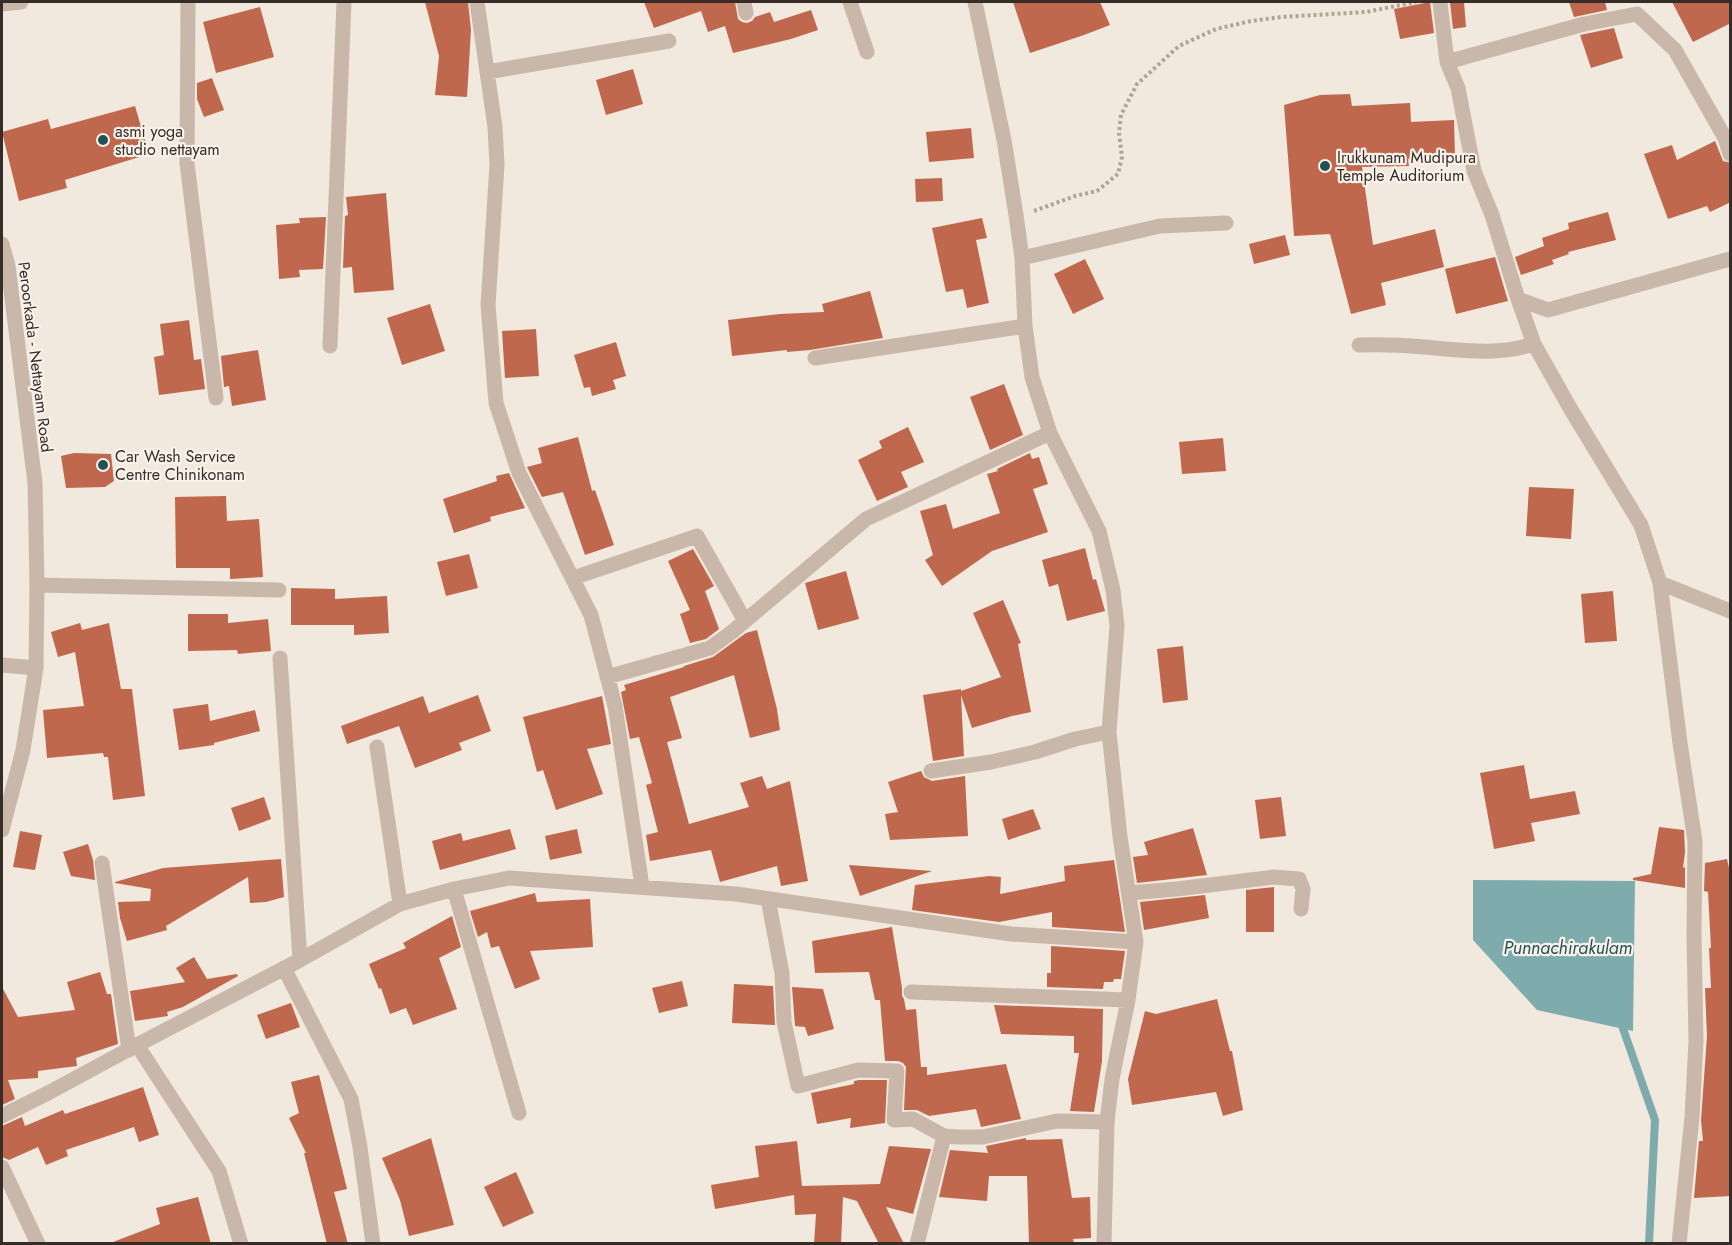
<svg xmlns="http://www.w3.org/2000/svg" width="1732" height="1245" font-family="Jost,sans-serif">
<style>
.water{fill:#7eabac}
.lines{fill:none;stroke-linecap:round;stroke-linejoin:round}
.stream{stroke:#7eabac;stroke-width:8}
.building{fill:#bf684e}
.path{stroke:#b4a294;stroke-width:4;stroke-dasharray:3 3;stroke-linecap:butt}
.minor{stroke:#c9b8aa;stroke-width:15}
.tertiary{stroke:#c9b8aa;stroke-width:15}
.poi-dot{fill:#215356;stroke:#f9f2ea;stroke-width:2}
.labels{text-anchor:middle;stroke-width:4.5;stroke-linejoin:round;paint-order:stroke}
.poi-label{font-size:16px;fill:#362d29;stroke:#f9f2ea;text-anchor:start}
.street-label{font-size:16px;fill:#362d29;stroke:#f9f2ea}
.water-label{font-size:18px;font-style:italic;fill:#215356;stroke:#f9f2ea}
</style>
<rect width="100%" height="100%" fill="#f1e8de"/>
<path class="water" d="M 1473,880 L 1635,881 L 1633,1031 L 1537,1010 L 1473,940 Z"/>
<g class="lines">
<path class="stream" d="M 1620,1020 L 1655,1120 L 1649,1244"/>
</g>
<path class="building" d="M 425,2 L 468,2 L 471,30 L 467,97 L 435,95 L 439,56 Z
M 644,2 L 735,2 L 738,19 L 742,22 L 747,23 L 752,21 L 755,17 L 770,12 L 774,22 L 811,10 L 818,30 L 791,39 L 733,53 L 725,26 L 708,32 L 701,11 L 654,28 Z
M 1013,2 L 1100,2 L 1110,25 L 1084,35 L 1030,53 Z
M 1430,2 L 1434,33 L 1400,39 L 1394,9 Z
M 1450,2 L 1464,2 L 1466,27 L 1453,29 Z
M 1569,2 L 1605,2 L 1607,10 L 1574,17 Z
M 1672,2 L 1731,2 L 1731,23 L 1693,42 Z
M 260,7 L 274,57 L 216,73 L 203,22 Z
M 1614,28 L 1623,58 L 1591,68 L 1580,35 Z
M 633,69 L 643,104 L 606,115 L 596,80 Z
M 212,78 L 224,110 L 204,117 L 197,99 L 197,83 Z
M 1350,94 L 1352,106 L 1410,103 L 1411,122 L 1454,120 L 1455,158 L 1408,159 L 1409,166 L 1362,167 L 1373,245 L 1435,229 L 1444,267 L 1381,283 L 1386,305 L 1351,314 L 1330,234 L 1294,236 L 1284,105 L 1320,95 Z
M 135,106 L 149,154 L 65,180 L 67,188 L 19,201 L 2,132 L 48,119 L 51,129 Z
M 971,128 L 974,158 L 929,162 L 926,132 Z
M 1715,141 L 1723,161 L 1731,163 L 1731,202 L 1710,212 L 1707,206 L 1668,219 L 1644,154 L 1672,145 L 1677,160 Z
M 942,178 L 943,201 L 916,202 L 915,179 Z
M 386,193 L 394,290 L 354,293 L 352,267 L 343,268 L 345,216 L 348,215 L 346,197 Z
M 1608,212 L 1616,240 L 1568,252 L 1569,254 L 1552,260 L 1554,264 L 1521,275 L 1515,257 L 1544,246 L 1542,238 L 1569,229 L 1568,223 Z
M 326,217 L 323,269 L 299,270 L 300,277 L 279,279 L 276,225 L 300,223 L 299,218 Z
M 982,218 L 987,238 L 976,240 L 989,303 L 967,308 L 963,289 L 946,292 L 932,228 Z
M 1285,235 L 1290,255 L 1254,264 L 1249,244 Z
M 1495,257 L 1508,301 L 1456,314 L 1445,269 Z
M 1085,259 L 1104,299 L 1073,314 L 1054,274 Z
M 870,291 L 883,338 L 810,350 L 787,352 L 787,350 L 732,356 L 728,320 L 780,314 L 824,312 L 822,304 Z
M 430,304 L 445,351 L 402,365 L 387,318 Z
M 189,320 L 194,360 L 201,359 L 205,389 L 159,395 L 154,357 L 164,355 L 160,324 Z
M 536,329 L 539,376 L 505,378 L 502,331 Z
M 616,342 L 626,376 L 613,380 L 616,389 L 592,396 L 590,387 L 584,388 L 574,355 Z
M 258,350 L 266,400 L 232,406 L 229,386 L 224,387 L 221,356 Z
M 1004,384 L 1023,435 L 990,450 L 970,397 Z
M 908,427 L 924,462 L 901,472 L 908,487 L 877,501 L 858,460 L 882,448 L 879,441 Z
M 578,437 L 592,491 L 595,490 L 614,545 L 585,555 L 563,492 L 542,497 L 527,467 L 542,463 L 538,448 Z
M 1223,438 L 1226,471 L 1182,474 L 1179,442 Z
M 74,453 L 111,454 L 114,481 L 105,487 L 66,488 L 61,456 Z
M 1030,453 L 1032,459 L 1039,457 L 1048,484 L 1033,489 L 1048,532 L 992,551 L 942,586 L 925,560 L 933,555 L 920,511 L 946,504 L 953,529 L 1000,513 L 987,474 L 998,471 L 997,469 Z
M 509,473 L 525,508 L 490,517 L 491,521 L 454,533 L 443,499 L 497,481 L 496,476 Z
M 1529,487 L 1574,489 L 1571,539 L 1526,536 Z
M 226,496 L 227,521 L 259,519 L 263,577 L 230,579 L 230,568 L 176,568 L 175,497 Z
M 1085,548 L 1093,580 L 1096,579 L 1105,611 L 1067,621 L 1058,584 L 1049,587 L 1042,560 Z
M 693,549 L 714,586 L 705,591 L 719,629 L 706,639 L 690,643 L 680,614 L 690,610 L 668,561 Z
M 469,554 L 478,588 L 446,596 L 437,562 Z
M 846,571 L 859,619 L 818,630 L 805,583 Z
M 291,588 L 335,589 L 335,599 L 387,596 L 389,633 L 354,635 L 354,625 L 291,625 Z
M 1613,591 L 1617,641 L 1585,643 L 1581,594 Z
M 1003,600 L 1021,643 L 1018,644 L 1031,712 L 1012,716 L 972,728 L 961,695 L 964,756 L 933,761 L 923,695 L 961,689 L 961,691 L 1001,677 L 973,613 Z
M 188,614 L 228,614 L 228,623 L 268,619 L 271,651 L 238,654 L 237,650 L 188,651 Z
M 80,623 L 82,630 L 109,623 L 121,689 L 132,689 L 145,796 L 113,800 L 108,757 L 104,757 L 103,753 L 47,758 L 43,710 L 84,706 L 75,652 L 58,657 L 51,632 Z
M 757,630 L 777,709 L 780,730 L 750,738 L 734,675 L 670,697 L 682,738 L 667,742 L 689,824 L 749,807 L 740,783 L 762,776 L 767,789 L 790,781 L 808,881 L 781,886 L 777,866 L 720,882 L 711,850 L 650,861 L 646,835 L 658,832 L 646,785 L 652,783 L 639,737 L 630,739 L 621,692 L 626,690 L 624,685 L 684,667 L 684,666 L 713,657 L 746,633 Z
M 1183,646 L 1188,700 L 1163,703 L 1157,649 Z
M 478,695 L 491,731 L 459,743 L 462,750 L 415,768 L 399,726 L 347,744 L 341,726 L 423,696 L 429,713 Z
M 602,696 L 611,744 L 587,749 L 603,794 L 556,810 L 543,770 L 537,772 L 523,717 Z
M 208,704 L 210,721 L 255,710 L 260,731 L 214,743 L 214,745 L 179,750 L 173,709 Z
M 1524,765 L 1530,799 L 1575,791 L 1580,814 L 1531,823 L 1535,841 L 1494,849 L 1480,773 Z
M 921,771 L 924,777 L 932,781 L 965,776 L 968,836 L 890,840 L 885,814 L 898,812 L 888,782 Z
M 264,797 L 271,819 L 239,831 L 231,808 Z
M 1281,797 L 1286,836 L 1260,839 L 1255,800 Z
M 1033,809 L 1041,829 L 1008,840 L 1002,819 Z
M 1659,827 L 1684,830 L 1685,852 L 1683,868 L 1685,867 L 1685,888 L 1633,880 L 1633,878 L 1651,874 Z
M 1193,828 L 1207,875 L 1137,883 L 1133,857 L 1148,855 L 1144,842 Z
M 510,829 L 516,849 L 440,870 L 432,841 L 461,833 L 463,841 Z
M 577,829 L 582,853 L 550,860 L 545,836 Z
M 20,831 L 42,835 L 35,870 L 13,867 Z
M 88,844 L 93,860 L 95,880 L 71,876 L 63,852 Z
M 281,859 L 284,897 L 266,902 L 250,903 L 248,877 L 166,926 L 167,930 L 127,941 L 120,918 L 118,902 L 150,901 L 151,889 L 115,883 L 115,882 L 163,868 Z
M 1727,859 L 1731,877 L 1731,1196 L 1694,1198 L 1699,1141 L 1703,1141 L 1701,1120 L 1707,1036 L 1705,988 L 1711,988 L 1709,948 L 1711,948 L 1708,892 L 1704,891 L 1705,863 Z
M 1114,860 L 1125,932 L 1052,927 L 1052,912 L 999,922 L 912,910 L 915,885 L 989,876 L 1001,877 L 1000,894 L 1065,881 L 1064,866 Z
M 849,865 L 932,871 L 860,896 Z
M 1274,887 L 1274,932 L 1246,932 L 1246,890 Z
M 535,893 L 537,902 L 590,899 L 593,947 L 530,951 L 540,979 L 515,989 L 499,946 L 491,948 L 487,932 L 478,937 L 470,911 Z
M 1205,895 L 1209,918 L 1144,930 L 1140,902 Z
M 452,916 L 461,947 L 439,958 L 457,1009 L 413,1025 L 406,1008 L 390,1014 L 381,988 L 379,989 L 369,964 L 406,948 L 403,943 Z
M 892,927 L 902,988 L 902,996 L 904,999 L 906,1010 L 916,1009 L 921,1067 L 927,1067 L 927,1075 L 1006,1064 L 1021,1119 L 981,1127 L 976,1109 L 929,1116 L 917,1110 L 904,1110 L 906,1067 L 903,1063 L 898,1061 L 885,1061 L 880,1000 L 875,1000 L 869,972 L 815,973 L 812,941 Z
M 1051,946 L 1125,951 L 1121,979 L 1114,979 L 1113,982 L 1104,982 L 1103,989 L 1047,987 L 1047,973 L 1051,973 Z
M 194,957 L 207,979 L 237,974 L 238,976 L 183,1007 L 167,1012 L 168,1016 L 135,1021 L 130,991 L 185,982 L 176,968 Z
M 100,972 L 107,994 L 111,994 L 118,1044 L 76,1058 L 77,1066 L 38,1071 L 38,1078 L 8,1080 L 15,1099 L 2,1105 L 2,987 L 18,1017 L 75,1010 L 67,982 Z
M 682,981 L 688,1006 L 659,1013 L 652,988 Z
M 734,984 L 773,986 L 775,1025 L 732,1023 Z
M 792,987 L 823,989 L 834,1029 L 808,1036 L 805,1027 L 795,1026 Z
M 1217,999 L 1230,1051 L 1232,1051 L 1243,1110 L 1223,1116 L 1216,1092 L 1132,1105 L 1128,1079 L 1145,1011 L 1156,1014 Z
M 291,1003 L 300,1027 L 266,1039 L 257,1015 Z
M 994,1005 L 1103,1009 L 1102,1061 L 1094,1112 L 1070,1111 L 1079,1053 L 1074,1053 L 1074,1036 L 1001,1034 Z
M 319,1075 L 347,1189 L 334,1192 L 348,1244 L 327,1244 L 304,1153 L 306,1153 L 289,1118 L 299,1113 L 291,1082 Z
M 859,1080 L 887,1080 L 885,1123 L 850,1128 L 851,1118 L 817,1124 L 811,1093 L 854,1084 L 854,1081 Z
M 143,1087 L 159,1135 L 139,1142 L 134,1127 L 66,1150 L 68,1156 L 46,1165 L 38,1147 L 9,1160 L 2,1157 L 2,1126 L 22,1117 L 25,1126 L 63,1110 L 65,1114 Z
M 431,1138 L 454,1225 L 409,1236 L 400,1200 L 382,1158 Z
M 1026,1138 L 1026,1140 L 1062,1139 L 1072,1198 L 1090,1197 L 1091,1238 L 1073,1239 L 1074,1244 L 1029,1244 L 1027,1176 L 989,1176 L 987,1201 L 939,1197 L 950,1150 L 988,1153 L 986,1146 Z
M 797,1141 L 802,1186 L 880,1184 L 889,1146 L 931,1149 L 913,1214 L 886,1207 L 904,1244 L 879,1244 L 857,1201 L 843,1197 L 841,1244 L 814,1244 L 816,1214 L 795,1215 L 794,1195 L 715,1209 L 711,1185 L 759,1177 L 755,1146 Z
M 516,1172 L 534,1213 L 503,1227 L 484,1187 Z
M 198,1197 L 211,1244 L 113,1244 L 113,1242 L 160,1224 L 156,1208 Z"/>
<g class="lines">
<path class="path" d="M 1034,211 L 1075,196 L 1097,191 L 1118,174 L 1122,157 L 1119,133 L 1121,115 L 1137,84 L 1179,46 L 1216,29 L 1251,21 L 1281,17 L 1366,12 L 1416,2"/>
<path class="minor" d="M 188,2 L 187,163 L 216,398
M 477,2 L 495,127 L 497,165 L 488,305 L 496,403 L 519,473 L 591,615 L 615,706 L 642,886
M 744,2 L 746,13
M 850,2 L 867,52
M 1440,2 L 1447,62 L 1458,88 L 1474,171 L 1492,215 L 1518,299 L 1534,344 L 1570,408 L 1641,525 L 1660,583
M 1447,62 L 1584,24 L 1637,14 L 1675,50 L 1725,138 L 1730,154
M 487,72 L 669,41
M 1022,258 L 1160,226 L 1226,223
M 1518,299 L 1548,310 L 1730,259
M 1359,345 C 1381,344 1402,345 1424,347 C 1461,350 1498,356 1534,344
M 330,346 L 344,2
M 815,358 L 1025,326
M 573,578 L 697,536 L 745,621
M 37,585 L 279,590
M 280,658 L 300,960
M 2,665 L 36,668
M 607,677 L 710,648 L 732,632 L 866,519 L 1050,433
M 377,747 L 400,904
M 931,771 L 991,762 L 1035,752 L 1075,739 L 1109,732
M 102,863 L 129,1050
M 454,889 L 519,1113
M 1129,893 L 1177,889 L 1274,877 L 1299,879 L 1303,889 L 1301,909
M 768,899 L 782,973 L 784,1022 L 798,1086 L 858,1070 L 897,1071 L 894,1120 L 913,1119 L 944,1136 L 958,1137 L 983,1137 L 1057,1121 L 1107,1122
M 284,968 L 351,1099 L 360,1147 L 373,1244
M 911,992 L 1128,1000
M 137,1045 L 300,960 L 400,904 L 454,889 L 509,878 L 736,894 L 1011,934 L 1136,942 L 1120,837 L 1109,732 L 1117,626 L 1113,590 L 1099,531 L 1050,433 L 1032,377 L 1025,326 L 1022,258 L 1016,215 L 1004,140 L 975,2
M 2,1116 L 48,1093 L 137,1045 L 219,1171 L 241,1244
M 2,1167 L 38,1244
M 917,1244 L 944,1136
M 1104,1244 L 1107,1122 L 1112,1079 L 1128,1000 L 1136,942
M 1679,1244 L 1692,1117 L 1696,1042 L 1694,935 L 1695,841 L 1680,743 L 1660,583 L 1730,611"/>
<path class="tertiary" d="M 2,4 L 21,2
M 2,244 L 8,266 L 35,483 L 37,585 L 36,668 L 23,750 L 2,830"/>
</g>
<g class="poi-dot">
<circle cx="103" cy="140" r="6"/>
<circle cx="1325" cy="166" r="6"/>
<circle cx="103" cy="465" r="6"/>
</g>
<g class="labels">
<g class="poi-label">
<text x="115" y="137">asmi yoga<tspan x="115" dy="18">studio nettayam</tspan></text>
<text x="1337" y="163">Irukkunam Mudipura<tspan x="1337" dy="18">Temple Auditorium</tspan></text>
<text x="115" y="462">Car Wash Service<tspan x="115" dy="18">Centre Chinikonam</tspan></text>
</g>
<g class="street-label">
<text transform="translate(36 357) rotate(83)" y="6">Peroorkada - Nettayam Road</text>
</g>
<g class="water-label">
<text x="1568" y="954">Punnachirakulam</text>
</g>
</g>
<rect width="1732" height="1245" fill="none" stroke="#362d29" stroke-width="6"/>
</svg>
